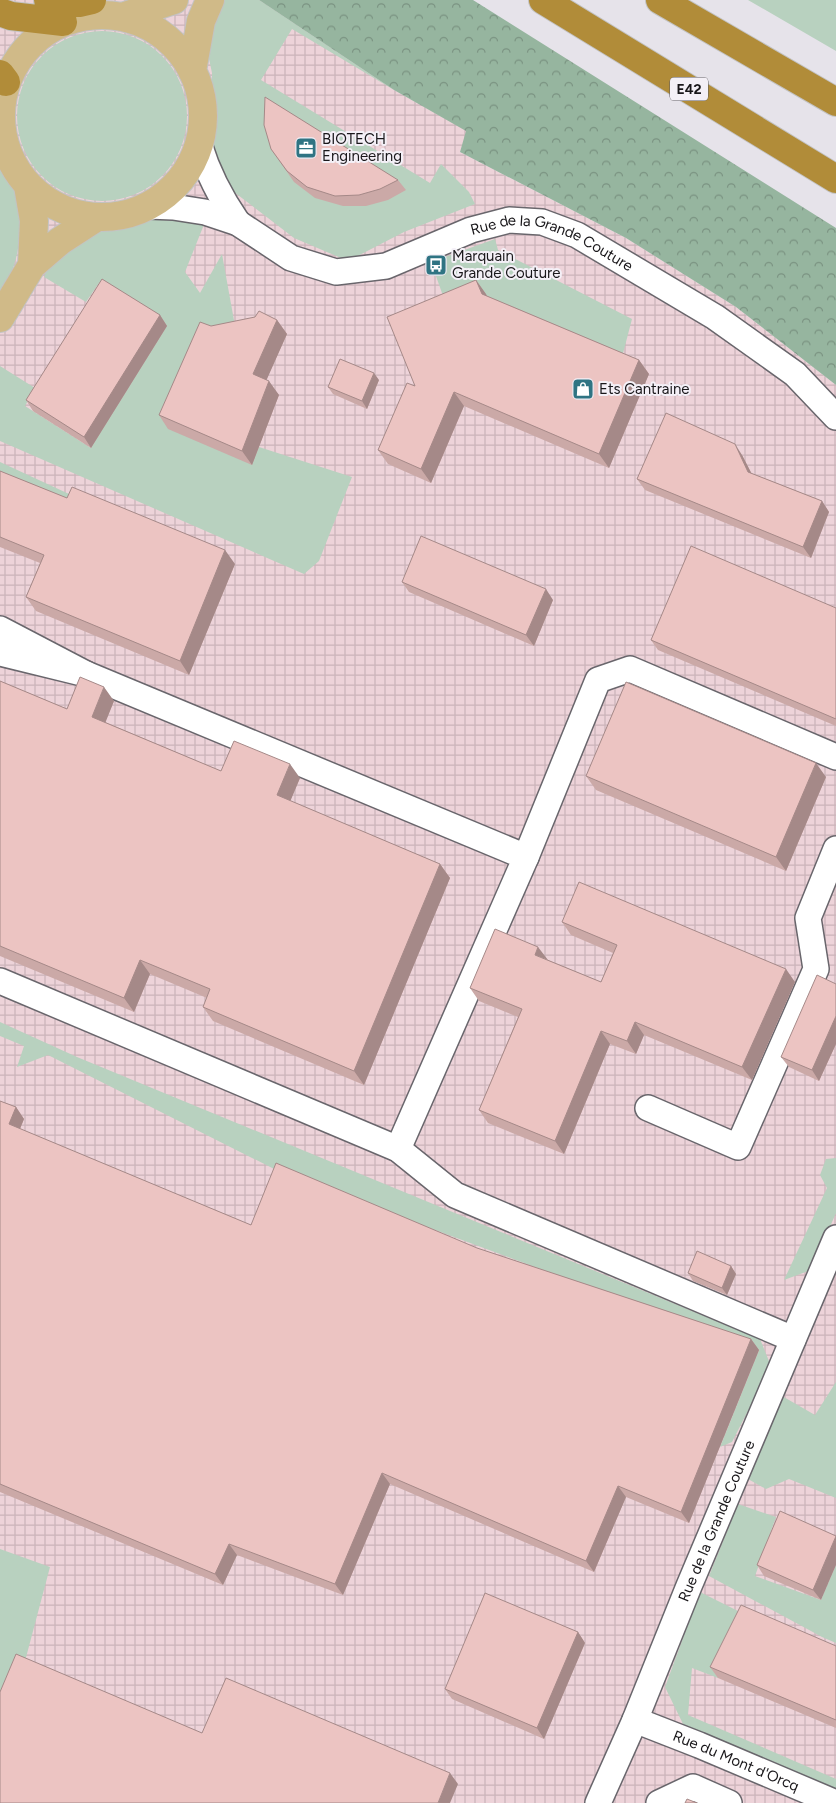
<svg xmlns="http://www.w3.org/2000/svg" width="836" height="1803" font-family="Figtree,sans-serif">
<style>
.industrial{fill:url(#industrial-grid)}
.grass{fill:#b8d1bf}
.forest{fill:url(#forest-crowns)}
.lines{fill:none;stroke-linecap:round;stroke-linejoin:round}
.minor-casing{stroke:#69666c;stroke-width:28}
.major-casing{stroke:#c3c3c3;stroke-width:30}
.highway-casing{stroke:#c3c3c3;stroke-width:30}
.minor{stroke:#fff;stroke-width:25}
.major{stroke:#d0ba88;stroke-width:28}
.highway{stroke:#b18c39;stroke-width:28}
.wall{fill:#cba9a7}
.shaded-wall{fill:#a58988}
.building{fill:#ecc4c2;stroke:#a58988}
.labels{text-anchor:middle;stroke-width:4;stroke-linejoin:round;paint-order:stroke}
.shield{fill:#f4f0f7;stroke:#5b585c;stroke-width:1}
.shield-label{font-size:14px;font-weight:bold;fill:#19171a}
.poi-label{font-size:15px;fill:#19171a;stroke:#f4f0f7;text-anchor:start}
.street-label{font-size:15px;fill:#19171a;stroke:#f4f0f7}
</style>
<defs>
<pattern id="industrial-grid" width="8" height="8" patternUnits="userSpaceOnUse" patternTransform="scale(1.25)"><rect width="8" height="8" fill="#edd3d9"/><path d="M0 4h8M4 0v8" fill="none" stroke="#cbb4ba"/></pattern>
<pattern id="forest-crowns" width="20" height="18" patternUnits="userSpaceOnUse" patternTransform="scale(1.25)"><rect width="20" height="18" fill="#96b59f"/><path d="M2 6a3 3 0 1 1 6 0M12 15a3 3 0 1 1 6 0" fill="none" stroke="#7a9281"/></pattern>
</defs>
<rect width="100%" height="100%" fill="#e6e3ea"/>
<path class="industrial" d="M 0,0 L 259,0 L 394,90 L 467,131 L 460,152 L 626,238 L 736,307 L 836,385 L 836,1803 L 0,1803 Z"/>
<path class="grass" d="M 218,0 L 259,0 L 394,90 L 292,29 L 261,80 L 430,183 L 441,164 L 469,192 L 475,204 L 404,232 L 348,261 L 294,238 L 234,192 L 218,175 L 211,126 L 212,73 L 201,21 Z
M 748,0 L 836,0 L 836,51 Z
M17 116a85 85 0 1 1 170 0a85 85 0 1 1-170 0Z
M 0,161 C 5,172 12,184 16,196 C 25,231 18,266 0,297 Z
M 97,217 L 205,222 L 185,272 L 200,293 L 222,254 L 237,337 L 251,465 L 259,447 L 352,477 L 319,561 L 304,574 L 0,441 L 0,366 L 35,388 L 25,406 L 91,448 L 99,283 L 86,302 L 44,277 L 60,241 Z
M 495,239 L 498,250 L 632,319 L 621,361 L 448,310 L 431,262 Z
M 0,462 L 82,500 L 77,512 L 0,480 Z
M 0,1022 L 77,1057 L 760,1339 L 771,1366 L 732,1442 L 720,1447 L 759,1350 L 284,1174 L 48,1055 L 17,1067 L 24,1046 L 0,1036 Z
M 836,1158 L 836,1213 L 811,1270 L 784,1280 L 827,1188 L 820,1175 L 826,1159 Z
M 836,1382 L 836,1498 L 789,1479 L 766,1489 L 748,1479 L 782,1396 L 815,1415 Z
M 738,1504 L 776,1517 L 755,1576 L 821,1600 L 836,1565 L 836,1643 L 822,1637 L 709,1576 Z
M 0,1549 L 50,1567 L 24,1665 L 0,1721 Z
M 700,1592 L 748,1616 L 718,1678 L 692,1668 L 688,1715 L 836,1779 L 836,1789 L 683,1724 L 665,1687 Z"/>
<path class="forest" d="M 259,0 L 473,0 L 836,228 L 836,385 L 736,307 L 626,238 L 460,152 L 466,131 L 394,90 Z"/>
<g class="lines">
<g class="minor-casing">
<g id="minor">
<path d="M 199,144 C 208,174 220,197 238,223"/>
<path id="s1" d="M 148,206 L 173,207 L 205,212 L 238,223 L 291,258 L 336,272 L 386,266 L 471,230 L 509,220 L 542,222 L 577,235 L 715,317 L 795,374 L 836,417"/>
<path d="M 0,629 L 86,674 L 0,653"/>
<path d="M 86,674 L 526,857"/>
<path d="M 0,981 L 398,1149 L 455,1195 L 793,1339"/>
<path d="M 648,1108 L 738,1147 L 816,969 L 808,918 L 836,849"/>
<path d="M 398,1149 L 526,857 L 598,680 L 630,669 L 836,757"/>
<path id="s2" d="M 635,1720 L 699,1745 L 836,1803"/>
<path id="s3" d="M 598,1803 L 635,1720 L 689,1586 L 836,1238"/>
<path d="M 659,1803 L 693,1787 L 729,1803"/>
</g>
</g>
<g class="major-casing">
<path id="major" d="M1 116a101 101 0 1 1 202 0a101 101 0 1 1-202 0Z
M 122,17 L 174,0
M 192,71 L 201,21 L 210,0
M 28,186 L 34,221 L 32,265
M 0,318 L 32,265 L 60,241 L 97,217"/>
</g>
<g class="highway-casing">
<path id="highway" d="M 48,0 L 79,3 L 92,0
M 543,0 L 836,179
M 660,0 L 836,102
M 0,12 L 11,16 L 63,22
M 0,74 L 6,82"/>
</g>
<use href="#minor" class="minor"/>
<use href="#major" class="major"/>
<use href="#highway" class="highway"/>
</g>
<path class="wall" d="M 271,149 L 398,180 L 406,190 L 388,200 L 366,206 L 343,206 L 315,198 L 294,182 Z
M 476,280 L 487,296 L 639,360 L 649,374 L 609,468 L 464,406 L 431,483 L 388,464 L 378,450 Z
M 160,315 L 167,326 L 91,448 L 33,411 L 26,400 Z
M 277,320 L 287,334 L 266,380 L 279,395 L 252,465 L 168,429 L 159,415 Z
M 379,380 L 367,409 L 333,394 L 328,387 Z
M 742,455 L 751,473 L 822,501 L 829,512 L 811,558 L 645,490 L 637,479 Z
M 0,471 L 67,498 L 235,564 L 189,675 L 36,611 L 26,597 L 40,563 L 0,547 Z
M 402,582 L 553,600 L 534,646 L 409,592 Z
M 836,608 L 836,726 L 658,650 L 651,640 Z
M 0,681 L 67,709 L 114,701 L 105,722 L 221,771 L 300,778 L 290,801 L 440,864 L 450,878 L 364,1085 L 213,1021 L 203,1007 L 207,998 L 150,974 L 134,1012 L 0,956 Z
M 586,776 L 826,777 L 786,871 L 596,790 Z
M 562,922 L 795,982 L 752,1080 L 644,1035 L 636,1054 L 610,1044 L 564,1154 L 488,1123 L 479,1110 L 518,1017 L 479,1001 L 470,988 L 548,960 L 601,982 L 613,953 L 571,935 Z
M 836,984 L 836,1044 L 819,1081 L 789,1067 L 781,1057 Z
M 0,1101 L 16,1107 L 24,1119 L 20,1129 L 251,1225 L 477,1248 L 751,1339 L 759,1350 L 689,1523 L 626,1497 L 594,1572 L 390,1484 L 343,1595 L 237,1555 L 223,1585 L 0,1492 Z
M 731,1266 L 736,1274 L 727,1295 L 693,1281 L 688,1273 Z
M 780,1511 L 821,1600 L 764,1576 L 757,1565 Z
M 578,1632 L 585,1643 L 544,1739 L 452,1699 L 445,1689 Z
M 836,1646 L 836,1728 L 718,1678 L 710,1667 Z"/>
<path class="shaded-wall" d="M 476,280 L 486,294 L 492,307 L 482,294 Z
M 160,315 L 167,326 L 91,448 L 84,437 Z
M 277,320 L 287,334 L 263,388 L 253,374 Z
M 639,360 L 649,374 L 609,468 L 599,454 Z
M 374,373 L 379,380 L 367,409 L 362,401 Z
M 269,381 L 279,395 L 252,465 L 242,451 Z
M 454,392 L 464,406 L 431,483 L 421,469 Z
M 735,444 L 742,455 L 756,482 L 748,472 Z
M 822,501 L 829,512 L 811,558 L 803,547 Z
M 225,550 L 235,564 L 189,675 L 180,661 Z
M 546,589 L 553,600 L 534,646 L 526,635 Z
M 104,687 L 114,701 L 102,731 L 92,717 Z
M 816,763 L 826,777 L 786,871 L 776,857 Z
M 290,764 L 300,778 L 287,809 L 277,795 Z
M 440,864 L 450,878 L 364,1085 L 354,1071 Z
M 538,947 L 548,960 L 535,955 Z
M 140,960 L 150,974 L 134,1012 L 124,998 Z
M 786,969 L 795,982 L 752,1080 L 742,1067 Z
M 836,1016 L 836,1044 L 819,1081 L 812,1070 Z
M 635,1022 L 644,1035 L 636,1054 L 627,1041 Z
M 601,1031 L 610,1044 L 564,1154 L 555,1141 Z
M 16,1107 L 24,1119 L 17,1136 L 9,1124 Z
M 731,1266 L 736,1274 L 727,1295 L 722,1288 Z
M 751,1339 L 759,1350 L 689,1523 L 681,1512 Z
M 382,1473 L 390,1484 L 343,1595 L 335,1584 Z
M 618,1486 L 626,1497 L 594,1572 L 586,1561 Z
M 836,1536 L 836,1565 L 821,1600 L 813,1590 Z
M 229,1544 L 237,1555 L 223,1585 L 215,1574 Z
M 578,1632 L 585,1643 L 544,1739 L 537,1728 Z
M 450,1773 L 458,1784 L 450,1803 L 438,1803 Z"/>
<path class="building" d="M 265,97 L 398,180 L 380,189 L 359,195 L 335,196 L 307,187 L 287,171 L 271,149 L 264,125 Z
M 102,279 L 160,315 L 84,437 L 26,400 Z
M 476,280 L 482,294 L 639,360 L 599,454 L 454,392 L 421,469 L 378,450 L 407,383 L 415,386 L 387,317 Z
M 259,311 L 277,320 L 253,374 L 269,381 L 242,451 L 159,415 L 200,322 L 211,326 L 255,317 Z
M 340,359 L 374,373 L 362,401 L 328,387 Z
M 666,413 L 735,444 L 748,472 L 822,501 L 803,547 L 637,479 Z
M 0,471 L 67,498 L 72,487 L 225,550 L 180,661 L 26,597 L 44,555 L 0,537 Z
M 421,536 L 546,589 L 526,635 L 402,582 Z
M 691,546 L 836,608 L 836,719 L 651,640 Z
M 80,677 L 104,687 L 92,717 L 221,771 L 234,741 L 290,764 L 277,795 L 440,864 L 354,1071 L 203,1007 L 210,989 L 140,960 L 124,998 L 0,946 L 0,681 L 67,709 Z
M 626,682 L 816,763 L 776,857 L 586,776 Z
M 579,882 L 786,969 L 742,1067 L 635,1022 L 627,1041 L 601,1031 L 555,1141 L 479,1110 L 522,1009 L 470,988 L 495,929 L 538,947 L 535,955 L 601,982 L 617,945 L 562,922 Z
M 817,975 L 836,984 L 836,1016 L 812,1070 L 781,1057 Z
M 0,1101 L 16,1107 L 9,1124 L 251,1225 L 276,1163 L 477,1248 L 751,1339 L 681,1512 L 618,1486 L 586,1561 L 382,1473 L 335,1584 L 229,1544 L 215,1574 L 0,1484 Z
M 697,1251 L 731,1266 L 722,1288 L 688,1273 Z
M 780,1511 L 836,1536 L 813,1590 L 757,1565 Z
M 485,1593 L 578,1632 L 537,1728 L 445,1689 Z
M 741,1605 L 836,1646 L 836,1720 L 710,1667 Z
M 16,1654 L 202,1733 L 226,1678 L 450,1773 L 438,1803 L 0,1803 L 0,1692 Z
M 687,1799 L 697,1803 L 685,1803 Z"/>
<defs>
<g id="office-square" transform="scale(1.125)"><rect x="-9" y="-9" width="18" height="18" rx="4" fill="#2f7483" stroke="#f4f0f7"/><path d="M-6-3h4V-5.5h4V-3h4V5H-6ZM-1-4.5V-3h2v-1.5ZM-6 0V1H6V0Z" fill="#fff"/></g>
<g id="bus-square" transform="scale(1.125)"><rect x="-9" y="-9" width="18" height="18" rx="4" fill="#2f7483" stroke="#f4f0f7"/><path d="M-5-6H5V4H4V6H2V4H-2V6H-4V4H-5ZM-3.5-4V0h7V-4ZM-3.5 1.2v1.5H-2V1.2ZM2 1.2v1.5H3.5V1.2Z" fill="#fff"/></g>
<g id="shop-square" transform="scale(1.125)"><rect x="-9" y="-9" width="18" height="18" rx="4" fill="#2f7483" stroke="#f4f0f7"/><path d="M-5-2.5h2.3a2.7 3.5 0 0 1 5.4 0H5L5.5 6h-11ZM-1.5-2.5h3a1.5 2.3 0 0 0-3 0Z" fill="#fff"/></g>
</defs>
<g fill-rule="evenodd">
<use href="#office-square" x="306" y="148"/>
<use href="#bus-square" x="436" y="265"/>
<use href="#shop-square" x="583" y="389"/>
</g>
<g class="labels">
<rect class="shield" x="670" y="77.5" width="38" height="23" rx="4"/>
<g class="shield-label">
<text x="689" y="94">E42</text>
</g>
<g class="poi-label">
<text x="322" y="144">BIOTECH<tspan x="322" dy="17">Engineering</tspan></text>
<text x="452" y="261">Marquain<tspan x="452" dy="17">Grande Couture</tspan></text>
<text x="599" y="394">Ets Cantraine</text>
</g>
<g class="street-label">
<text dy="5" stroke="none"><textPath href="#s1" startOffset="432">Rue de la Grande Couture</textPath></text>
<text dy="5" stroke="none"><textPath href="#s3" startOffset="306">Rue de la Grande Couture</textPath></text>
<text dy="5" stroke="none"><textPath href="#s2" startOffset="109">Rue du Mont d'Orcq</textPath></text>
</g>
</g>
</svg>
